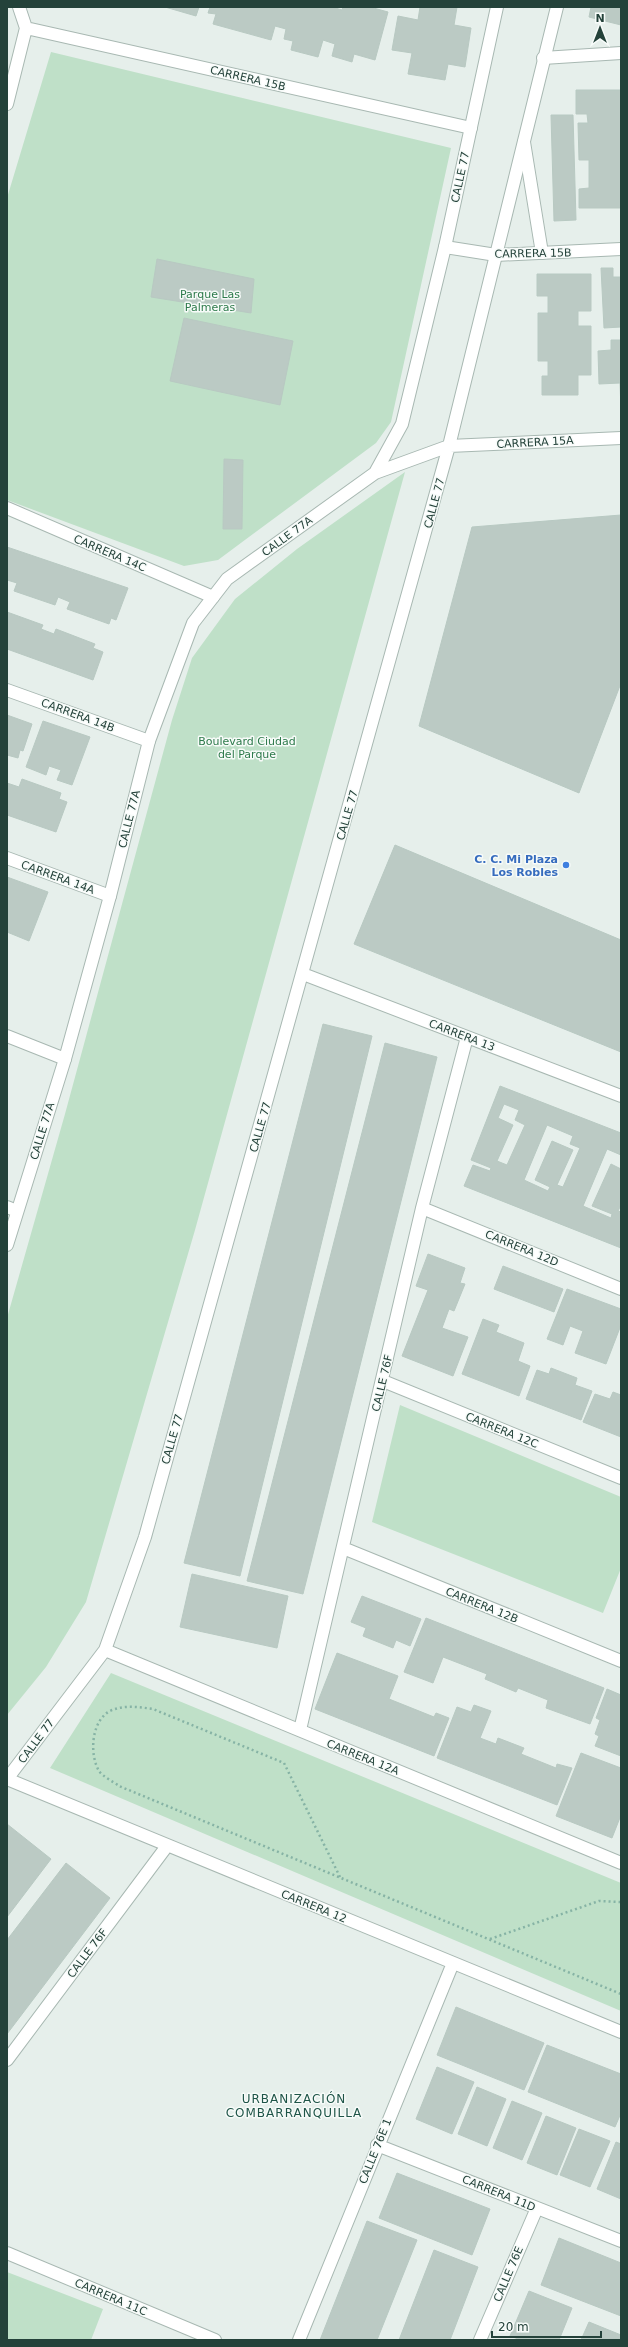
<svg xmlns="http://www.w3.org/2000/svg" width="628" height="2347" font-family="'DejaVu Sans',sans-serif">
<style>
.green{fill:#bfe0c8}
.building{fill:#bbcac4;stroke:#b8c9c2;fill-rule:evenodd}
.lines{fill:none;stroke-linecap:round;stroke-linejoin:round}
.service-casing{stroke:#a8b8b2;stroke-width:14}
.minor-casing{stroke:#a8b8b2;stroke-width:14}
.tertiary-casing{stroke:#a8b8b2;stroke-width:14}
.path{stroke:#86b3a5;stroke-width:2.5;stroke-dasharray:2 3;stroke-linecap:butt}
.service{stroke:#fff;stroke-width:12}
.minor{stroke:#fff;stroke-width:12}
.tertiary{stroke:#fff;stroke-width:12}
.shop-dot{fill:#3f7fe0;stroke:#f7fbf9;stroke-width:1.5}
.labels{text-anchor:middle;stroke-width:3;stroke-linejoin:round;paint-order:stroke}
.street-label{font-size:11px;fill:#24423a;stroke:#f7fbf9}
.park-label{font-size:11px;fill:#2d7a4b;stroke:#f7fbf9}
.shop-label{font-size:11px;font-weight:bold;fill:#366cbe;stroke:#f7fbf9;text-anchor:end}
.neighbourhood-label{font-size:12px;letter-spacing:1px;fill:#1f5548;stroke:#f7fbf9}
</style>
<rect width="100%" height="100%" fill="#e6efeb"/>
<path class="green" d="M 51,52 L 451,148 L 391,422 L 376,443 L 218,560 L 184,566 L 7,500 L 7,198 Z
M 405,472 L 195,1230 L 86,1602 L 46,1667 L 7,1715 L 7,1318 L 65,1114 L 172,720 L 192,658 L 235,599 L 297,549 Z
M 400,1405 L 621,1497 L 621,1568 L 603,1613 L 372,1522 Z
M 111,1673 L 621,1883 L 621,2011 L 50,1768 Z
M 7,2272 L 103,2309 L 91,2340 L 7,2340 Z"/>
<path class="building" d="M 165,7 L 199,7 L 196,16 Z
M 210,7 L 332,7 L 342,10 L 343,7 L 370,7 L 388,12 L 375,60 L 354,54 L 352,62 L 332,56 L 335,44 L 323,40 L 318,57 L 291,50 L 293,41 L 284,39 L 286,29 L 275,26 L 271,40 L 213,24 L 216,14 L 208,13 Z
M 420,7 L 457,7 L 454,25 L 471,28 L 465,67 L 448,64 L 445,80 L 408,74 L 412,53 L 392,50 L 398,16 L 418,20 Z
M 591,7 L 621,7 L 621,25 L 589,17 Z
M 576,90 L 621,90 L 621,208 L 579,208 L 579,189 L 589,188 L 589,160 L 579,160 L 578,123 L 588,123 L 587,114 L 576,114 Z
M 551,115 L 573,115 L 576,220 L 554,221 Z
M 157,259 L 254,279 L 251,313 L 151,297 Z
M 601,268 L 613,268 L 613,277 L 621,277 L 621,327 L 604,328 Z
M 537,274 L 591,274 L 591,311 L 578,311 L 578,326 L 591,326 L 591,375 L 578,375 L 578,395 L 542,395 L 542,376 L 548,376 L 548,361 L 538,361 L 538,313 L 548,313 L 548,296 L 537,296 Z
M 184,318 L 293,341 L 280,405 L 170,381 Z
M 611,340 L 621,340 L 621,410 L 620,383 L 599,384 L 598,351 L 611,350 Z
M 224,459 L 243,460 L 242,529 L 223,529 Z
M 621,515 L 621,683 L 579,793 L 419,726 L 472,527 Z
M 7,547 L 128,588 L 116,620 L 111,618 L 109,624 L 67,609 L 70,602 L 58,597 L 55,605 L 14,591 L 17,583 L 7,580 Z
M 7,612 L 43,625 L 41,629 L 54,634 L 56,629 L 95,644 L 93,648 L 103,652 L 93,680 L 7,649 Z
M 7,715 L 32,724 L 23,751 L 20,750 L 18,758 L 7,755 Z
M 43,721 L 90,737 L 72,785 L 57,780 L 61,770 L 49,766 L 46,775 L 26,767 Z
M 22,779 L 61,793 L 59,799 L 67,802 L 56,832 L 7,815 L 7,783 L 19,787 Z
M 395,845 L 621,940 L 621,1052 L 354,944 Z
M 7,877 L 48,892 L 29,941 L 7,932 Z
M 323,1024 L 372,1036 L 240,1576 L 184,1563 Z
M 385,1043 L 437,1057 L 303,1594 L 247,1581 Z
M 500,1086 L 621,1133 L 621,1155 L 607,1149 L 583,1206 L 611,1218 L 612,1214 L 592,1206 L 611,1164 L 621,1169 L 621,1205 L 618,1211 L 621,1212 L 621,1248 L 464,1186 L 473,1165 L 490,1171 L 491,1168 L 471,1160 ZM 504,1104 L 519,1110 L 515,1120 L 525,1125 L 507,1165 L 497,1161 L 513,1125 L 498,1118 ZM 547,1125 L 573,1136 L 570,1144 L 580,1148 L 563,1187 L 557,1185 L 573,1150 L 552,1141 L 535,1180 L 550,1187 L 548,1191 L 524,1180 Z
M 428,1254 L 465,1268 L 460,1283 L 465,1284 L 454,1311 L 449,1309 L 442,1328 L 468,1337 L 453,1376 L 402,1356 L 428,1290 L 416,1286 Z
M 503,1266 L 563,1289 L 554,1312 L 494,1289 Z
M 567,1289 L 621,1309 L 621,1325 L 606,1364 L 575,1353 L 583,1331 L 570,1326 L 563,1345 L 547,1339 Z
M 483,1319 L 499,1325 L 496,1332 L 524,1343 L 518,1361 L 530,1366 L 519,1396 L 462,1374 Z
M 551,1368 L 577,1378 L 575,1385 L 592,1391 L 581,1420 L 526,1399 L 537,1370 L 549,1374 Z
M 613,1392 L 621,1395 L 621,1437 L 583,1422 L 595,1394 L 610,1399 Z
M 192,1574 L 288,1596 L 277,1648 L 180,1627 Z
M 362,1596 L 421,1619 L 410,1646 L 396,1640 L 393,1648 L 363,1636 L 366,1628 L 351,1622 Z
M 426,1618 L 604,1688 L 590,1724 L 546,1708 L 548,1700 L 518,1688 L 516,1692 L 485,1679 L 487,1674 L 443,1657 L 433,1683 L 404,1672 Z
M 337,1653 L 398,1676 L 389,1699 L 434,1717 L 436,1713 L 449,1718 L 434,1756 L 315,1709 Z
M 607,1689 L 621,1695 L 621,1756 L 595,1746 L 599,1736 L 595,1734 L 600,1720 L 596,1718 Z
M 474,1705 L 491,1711 L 480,1738 L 496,1744 L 498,1738 L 524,1748 L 521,1754 L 556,1768 L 557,1764 L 572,1768 L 557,1805 L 437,1758 L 457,1707 L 471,1712 Z
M 581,1753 L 621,1768 L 621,1815 L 612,1838 L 556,1816 Z
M 7,1824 L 51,1859 L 7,1917 Z
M 66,1863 L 110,1898 L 7,2034 L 7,1940 Z
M 456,2007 L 544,2043 L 524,2090 L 437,2055 Z
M 547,2045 L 621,2074 L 621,2113 L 615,2127 L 528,2092 Z
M 437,2067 L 474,2082 L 452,2134 L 416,2119 Z
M 477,2087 L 506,2099 L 487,2146 L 458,2134 Z
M 512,2101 L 542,2113 L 522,2160 L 493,2148 Z
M 546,2116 L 576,2128 L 557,2175 L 527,2163 Z
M 579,2129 L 610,2141 L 590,2187 L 560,2175 Z
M 616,2142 L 621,2144 L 621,2199 L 597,2189 Z
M 397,2173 L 490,2209 L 472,2255 L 379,2218 Z
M 367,2221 L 417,2240 L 377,2340 L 320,2340 Z
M 559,2238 L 621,2263 L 621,2316 L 541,2285 Z
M 434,2250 L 478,2267 L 450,2340 L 399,2340 Z
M 529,2291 L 572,2308 L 559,2340 L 521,2340 L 510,2336 Z
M 589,2322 L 621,2335 L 621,2340 L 581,2340 Z"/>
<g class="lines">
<g class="service-casing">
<path id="service" d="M 524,142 L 542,253"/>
</g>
<g class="minor-casing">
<path id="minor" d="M 26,28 L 471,128
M 543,58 L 621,53
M 7,104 L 26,28 L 19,7
M 445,247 L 496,255 L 621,249
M 7,508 L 213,597
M 7,690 L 149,741
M 7,858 L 110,896
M 303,974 L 621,1096
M 7,1036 L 65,1059
M 7,1207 L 17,1211
M 422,1208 L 621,1289
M 383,1381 L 621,1478
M 343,1548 L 621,1661
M 105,1650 L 621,1863
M 300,1730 L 422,1208 L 467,1037
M 7,1779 L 105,1650 L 145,1537 L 449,446 L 621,438
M 7,1779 L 621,2032
M 7,2060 L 167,1846
M 377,2145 L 621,2241
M 7,2253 L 215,2340
M 299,2340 L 453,1963
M 480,2340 L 537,2208"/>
</g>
<g class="tertiary-casing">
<path id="tertiary" d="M 375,473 L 402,424 L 445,247 L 497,7
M 7,1245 L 65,1059 L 110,896 L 149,741 L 193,623 L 227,579 L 375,473 L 449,446 L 557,7"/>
</g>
<path class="path" d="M 340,1877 L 284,1763 L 153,1709 C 139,1707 125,1705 112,1710 C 91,1719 89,1754 99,1771 C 103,1777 114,1782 119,1786 L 621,1994
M 490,1939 L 599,1901 L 621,1902"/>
<use href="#service" class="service"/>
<use href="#minor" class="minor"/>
<use href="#tertiary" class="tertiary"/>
</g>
<circle class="shop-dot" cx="566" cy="865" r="4"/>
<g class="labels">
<g class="street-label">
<text transform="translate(248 78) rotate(13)" y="4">CARRERA 15B</text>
<text transform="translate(460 177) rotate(-78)" y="4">CALLE 77</text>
<text transform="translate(533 253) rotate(-1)" y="4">CARRERA 15B</text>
<text transform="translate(535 442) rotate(-3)" y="4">CARRERA 15A</text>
<text transform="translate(434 503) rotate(-75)" y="4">CALLE 77</text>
<text transform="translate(287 536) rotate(-36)" y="4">CALLE 77A</text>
<text transform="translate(110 553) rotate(23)" y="4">CARRERA 14C</text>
<text transform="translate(78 715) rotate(20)" y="4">CARRERA 14B</text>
<text transform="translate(347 815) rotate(-74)" y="4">CALLE 77</text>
<text transform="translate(129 819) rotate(-76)" y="4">CALLE 77A</text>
<text transform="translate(58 877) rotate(20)" y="4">CARRERA 14A</text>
<text transform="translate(462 1035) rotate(21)" y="4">CARRERA 13</text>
<text transform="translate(260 1127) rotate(-74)" y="4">CALLE 77</text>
<text transform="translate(42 1131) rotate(-73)" y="4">CALLE 77A</text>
<text transform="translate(522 1248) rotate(22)" y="4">CARRERA 12D</text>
<text transform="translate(382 1383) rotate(-77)" y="4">CALLE 76F</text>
<text transform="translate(502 1430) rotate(22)" y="4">CARRERA 12C</text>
<text transform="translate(172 1439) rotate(-74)" y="4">CALLE 77</text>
<text transform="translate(482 1605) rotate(22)" y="4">CARRERA 12B</text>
<text transform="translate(36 1741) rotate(-53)" y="4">CALLE 77</text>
<text transform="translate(363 1757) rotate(22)" y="4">CARRERA 12A</text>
<text transform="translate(314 1906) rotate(22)" y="4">CARRERA 12</text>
<text transform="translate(87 1953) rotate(-53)" y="4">CALLE 76F</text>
<text transform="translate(375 2151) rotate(-68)" y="4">CALLE 76E 1</text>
<text transform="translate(499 2193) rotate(22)" y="4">CARRERA 11D</text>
<text transform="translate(508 2274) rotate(-67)" y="4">CALLE 76E</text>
<text transform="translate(111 2297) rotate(23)" y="4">CARRERA 11C</text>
</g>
<g class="park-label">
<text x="210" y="298">Parque Las<tspan x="210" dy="13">Palmeras</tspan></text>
<text x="247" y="745">Boulevard Ciudad<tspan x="247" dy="13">del Parque</tspan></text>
</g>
<g class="shop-label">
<text x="558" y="863">C. C. Mi Plaza<tspan x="558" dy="13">Los Robles</tspan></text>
</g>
<g class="neighbourhood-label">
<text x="294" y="2103">URBANIZACIÓN<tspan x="294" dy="14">COMBARRANQUILLA</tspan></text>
</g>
</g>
<rect width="628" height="2347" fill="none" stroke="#24423a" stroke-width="16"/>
<g transform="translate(600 28)" stroke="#f7fbf9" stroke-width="3" paint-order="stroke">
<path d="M0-3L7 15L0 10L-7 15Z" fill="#24423a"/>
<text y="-6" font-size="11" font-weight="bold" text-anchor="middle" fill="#24423a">N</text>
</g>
<path d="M492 2331v6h109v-6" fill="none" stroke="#24423a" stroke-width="2"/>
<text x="498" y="2331" font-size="12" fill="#24423a" stroke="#f7fbf9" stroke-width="3" paint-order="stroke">20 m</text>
</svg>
